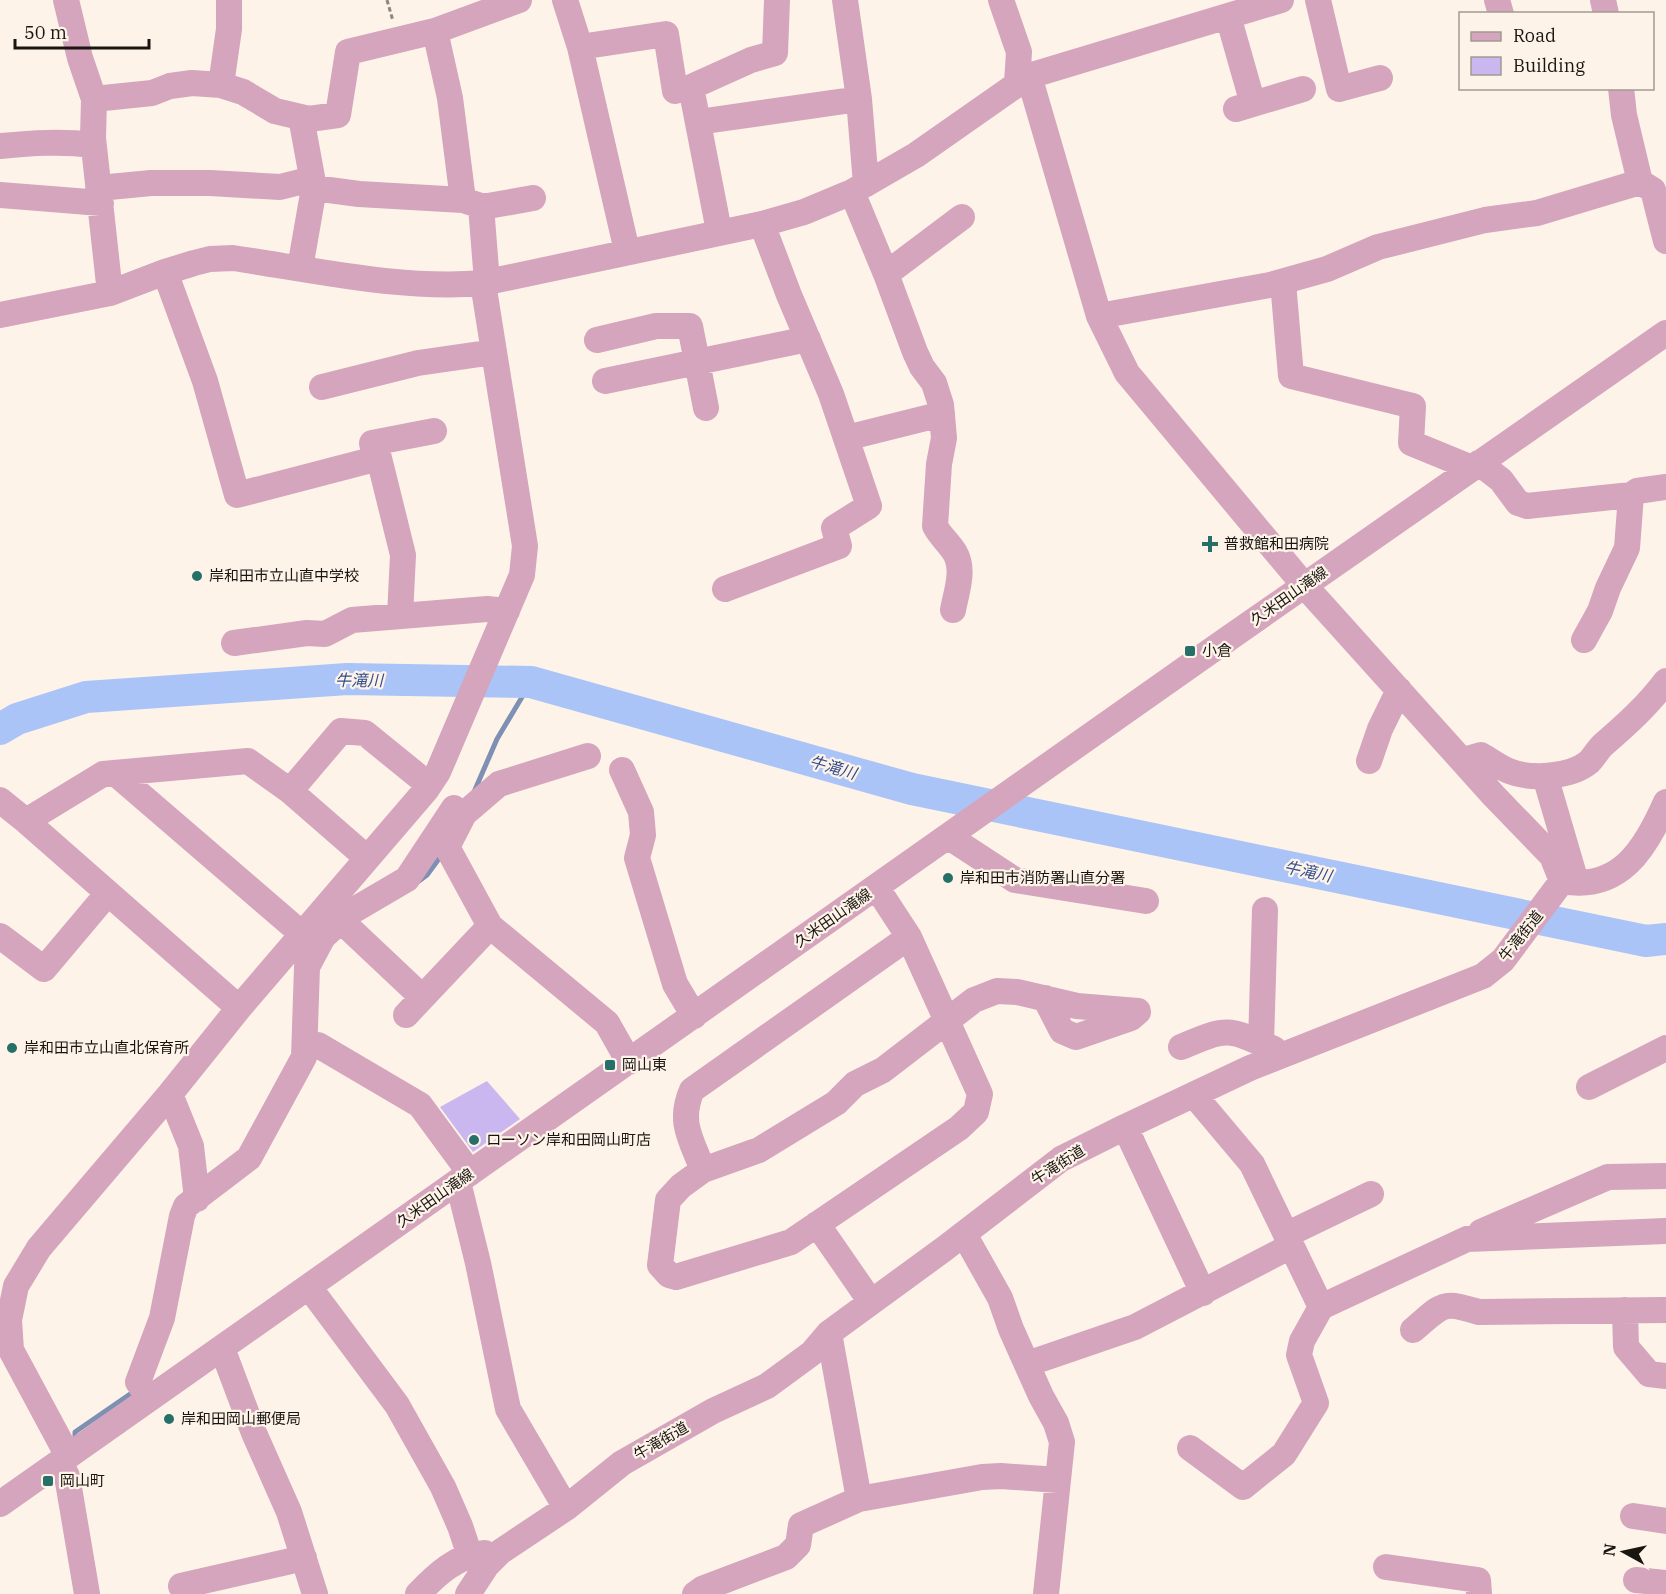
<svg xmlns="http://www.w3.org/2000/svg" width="1666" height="1594" font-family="'IBM Plex Serif','Noto Sans JP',serif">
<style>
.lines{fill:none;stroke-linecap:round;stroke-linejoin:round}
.stream{stroke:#7e90b3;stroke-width:5}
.river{stroke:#aac4f8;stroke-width:32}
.building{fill:#cab7ef}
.path{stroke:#8e867e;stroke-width:3;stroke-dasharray:4.5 3;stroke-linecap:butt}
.minor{stroke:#d4a5bd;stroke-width:26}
.poi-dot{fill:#27706a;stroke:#fef3e8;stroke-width:2}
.labels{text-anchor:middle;stroke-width:4.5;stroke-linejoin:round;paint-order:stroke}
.poi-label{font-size:15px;fill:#191511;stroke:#fef3e8;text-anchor:start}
.street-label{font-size:15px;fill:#191511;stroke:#fef3e8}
.water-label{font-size:16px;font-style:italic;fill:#334e8d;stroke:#fef3e8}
</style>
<rect width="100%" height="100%" fill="#fef3e8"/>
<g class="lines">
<path class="stream" d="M 474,792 L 497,739 L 531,682
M 419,881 L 427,875 L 441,856
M 75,1442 L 75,1432 L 136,1390"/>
<path class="river" d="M 0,729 L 17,719 L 86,697 L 347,679 L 531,682 L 912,789 L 1646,941 L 1666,939"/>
</g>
<path class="building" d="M 487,1081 L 520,1119 L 473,1152 L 440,1107 Z"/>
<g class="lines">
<path class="path" d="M 387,0 L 393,21"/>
<path class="minor" d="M 66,0 L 80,58 L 94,99 L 93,138 L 110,293
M 565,0 L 580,47 L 627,251
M 845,0 L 859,99 L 866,184
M 1001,0 L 1019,52 L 1017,83
M 1318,0 L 1339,89 L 1380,78
M 1497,0 L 1501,14
M 1603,0 L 1606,14
M 1228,16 L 1253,104
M 435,31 L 450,98 L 463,200 L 481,206 L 488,206 L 533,198
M 580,47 L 666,34 L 675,91 L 691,87
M 1029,76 L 1099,316 L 1127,373 L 1304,585 L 1494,796 L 1552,856 L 1562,881
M 221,85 L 229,29 L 229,0
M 1621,88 L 1624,115 L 1640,182 L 1653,190 L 1666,241
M 94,99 L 152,93 L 170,86 L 192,83 L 221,85 L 243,92 L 275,111 L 309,119 L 338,115 L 348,52 L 435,31 L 519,0
M 1236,109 L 1303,89
M 698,122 L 859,99
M 0,146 C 32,143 62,141 93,145
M 99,188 L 151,183 L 210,183 L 280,187 L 312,179
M 314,188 L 359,194 L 463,200
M 852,192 L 886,274 L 915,352 L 922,367 L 934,383 L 941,405 L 944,438 L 939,464 L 935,526 C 940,536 949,543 955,553 C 965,570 956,593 953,610
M 0,195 L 101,203
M 481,206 L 487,282
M 719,231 L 691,87 L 751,60 L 775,53 L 777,0
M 300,268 L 314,188 L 301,117
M 165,272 L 205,381 L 237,495 L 379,458 L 403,555 L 400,616
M 886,274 L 962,217
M 1283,282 L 1291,376 L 1413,406 L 1411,443 L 1472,468
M 0,315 L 110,293 L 165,272 L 194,263 L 210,259 L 233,258 C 314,270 402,290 483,283 L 762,224 L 804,212 L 852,192 L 916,155 L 1029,76 L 1281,0
M 1099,316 L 1270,285 L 1327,269 L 1378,247 L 1485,220 L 1537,213 L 1640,182
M 597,340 L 656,326 L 690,326 L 706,408
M 605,381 L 808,339
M 322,387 L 418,363 L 494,352
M 846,438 L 942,414
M 375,459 L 372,443 L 434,431
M 1479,463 L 1501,480 L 1518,503 L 1527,506 L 1631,495
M 725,589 L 839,546 L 834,528 L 869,506 L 831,394 L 789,295 L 762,224
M 1584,640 L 1600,611 L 1608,588 L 1627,548 L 1631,495 L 1637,491 L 1666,487
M 234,643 L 307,633 L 325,634 L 352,620 L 487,609 L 507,611
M 588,756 L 499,784 L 464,814 L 447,847 L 490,926 L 607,1023 L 629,1062
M 1464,760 L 1481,755 C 1490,760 1499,767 1509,771 C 1531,780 1571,777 1589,762 C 1595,756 1598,749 1604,744 C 1627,724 1648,705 1666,681
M 1369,761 L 1380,729 L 1399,690
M 622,770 L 641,812 L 643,835 L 637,858 L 675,984 L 694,1016
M 115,773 L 302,934
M 1545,776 L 1574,875
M 290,791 L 341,731 L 365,733 L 429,785
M 0,800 L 26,821 L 239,1008
M 26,821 L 103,774 L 248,761 L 290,791 L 367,858
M 949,837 L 1015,880 L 1146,901
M 877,888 L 909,937 L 980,1094 L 976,1112 L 959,1128 L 791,1242 L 676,1277 L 669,1275 L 660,1265 L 668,1200 L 681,1186 L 703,1170 L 759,1150 L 836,1103 L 855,1084 L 883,1070 L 974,1000 L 997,991 L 1017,992 L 1077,1006 L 1138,1011
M 352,931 L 422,997
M 0,936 L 44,969 L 108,893
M 1045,998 L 1062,1031 L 1076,1037 L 1131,1018 L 1138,1012
M 406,1015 L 490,926
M 1261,1043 L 1265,910
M 318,1045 L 420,1105 L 470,1173
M 1181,1047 C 1228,1027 1228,1028 1274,1049
M 1589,1087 L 1666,1048
M 170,1094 L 191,1146 L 197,1199
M 1194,1095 L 1252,1164 L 1321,1307 L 1467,1239 L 1666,1231
M 1125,1127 L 1203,1293
M 703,1170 C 691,1139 678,1122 692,1090 L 909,937
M 458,1182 L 478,1263 L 508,1409 L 566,1508
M 817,1224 L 871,1302
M 1481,1232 L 1608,1177 L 1666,1176
M 964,1234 L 1000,1298 L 1011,1329 L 1041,1396 L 1056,1423 L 1062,1442 L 1046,1594
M 1286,1235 L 1371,1194
M 309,1287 L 397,1405 L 443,1487 L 460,1526 L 470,1556
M 1625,1310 L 1626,1347 L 1649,1374 L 1666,1376
M 1413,1330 C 1443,1305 1440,1300 1479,1312 L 1666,1310
M 222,1348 L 254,1433 L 289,1512 L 315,1594
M 1027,1364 L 1135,1327 L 1291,1246
M 149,1399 L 138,1382 L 162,1318 L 182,1216 L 186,1206 L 249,1158 L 304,1057 L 307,967 L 323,937 L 349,913 L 407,879 L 454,808
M 1190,1448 L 1243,1487 L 1284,1454 L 1316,1403 L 1299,1355 L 1302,1341 L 1321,1307
M 68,1456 L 11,1350 L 9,1320 L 16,1286 L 39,1248 L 170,1094 L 239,1008 L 426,790 L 438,772 L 522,575 L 525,546 L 483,283
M 60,1462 L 67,1476 L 87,1594
M 859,1499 L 982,1477 L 1001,1476 L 1058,1480
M 0,1504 L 1222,643 L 1666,333
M 1633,1516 L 1666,1521
M 1386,1567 L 1478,1580 L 1479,1594
M 1636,1580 L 1666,1583
M 181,1586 L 304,1558
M 418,1594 C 436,1575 457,1555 485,1553
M 468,1594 L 487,1565 L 500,1552 L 566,1508 L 622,1463 L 713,1411 L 767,1386 L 812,1353 L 829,1333 L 944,1249 L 1061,1159 L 1125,1127 L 1250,1068 L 1483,976 L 1503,960 L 1562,881 C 1620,892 1646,848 1666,802
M 695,1594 L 702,1589 L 786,1557 L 798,1545 L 801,1525 L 859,1499 L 829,1333"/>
</g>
<g class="poi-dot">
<path d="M1207 535h6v6h6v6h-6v6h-6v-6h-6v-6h6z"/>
<circle cx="197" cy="576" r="6"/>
<rect x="1184" y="645" width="12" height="12" rx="3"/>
<circle cx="948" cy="878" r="6"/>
<circle cx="12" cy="1048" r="6"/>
<rect x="604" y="1059" width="12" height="12" rx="3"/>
<circle cx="474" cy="1140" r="6"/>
<circle cx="169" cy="1419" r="6"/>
<rect x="42" y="1475" width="12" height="12" rx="3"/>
</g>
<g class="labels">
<g class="poi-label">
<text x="1224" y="549">普救館和田病院</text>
<text x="209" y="581">岸和田市立山直中学校</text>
<text x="1202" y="656">小倉</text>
<text x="960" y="883">岸和田市消防署山直分署</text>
<text x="24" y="1053">岸和田市立山直北保育所</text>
<text x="622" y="1070">岡山東</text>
<text x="486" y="1145">ローソン岸和田岡山町店</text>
<text x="181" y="1424">岸和田岡山郵便局</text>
<text x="60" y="1486">岡山町</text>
</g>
<g class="street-label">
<text transform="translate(1289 596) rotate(-35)" y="5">久米田山滝線</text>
<text transform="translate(833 918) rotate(-35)" y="5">久米田山滝線</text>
<text transform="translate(1521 936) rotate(-51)" y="5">牛滝街道</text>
<text transform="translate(1058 1165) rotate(-32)" y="5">牛滝街道</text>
<text transform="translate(435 1198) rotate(-35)" y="5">久米田山滝線</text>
<text transform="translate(661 1441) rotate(-30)" y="5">牛滝街道</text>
</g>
<g class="water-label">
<text x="359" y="686">牛滝川</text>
<text transform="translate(833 767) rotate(16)" y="6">牛滝川</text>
<text transform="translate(1308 871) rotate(12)" y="6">牛滝川</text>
</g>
</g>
<rect x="1459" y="12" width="195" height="78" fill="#fef3e8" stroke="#a29a92" stroke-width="1.5"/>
<rect x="1471" y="32" width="30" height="9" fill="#d4a5bd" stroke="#a29a92" stroke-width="1.5"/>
<text x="1513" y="42" font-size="18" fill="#191511">Road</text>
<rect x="1471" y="57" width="30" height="18" fill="#cab7ef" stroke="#a29a92" stroke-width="1.5"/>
<text x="1513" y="72" font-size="18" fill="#191511">Building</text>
<g transform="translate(1624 1552) rotate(278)" stroke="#fef3e8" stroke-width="4.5" paint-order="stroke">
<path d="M0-4.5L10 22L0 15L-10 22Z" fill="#191511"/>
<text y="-9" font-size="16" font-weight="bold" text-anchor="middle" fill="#191511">N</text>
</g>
<path d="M15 39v9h134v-9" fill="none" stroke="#191511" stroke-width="3"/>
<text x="24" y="39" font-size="18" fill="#191511" stroke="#fef3e8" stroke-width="4.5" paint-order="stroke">50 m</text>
</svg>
